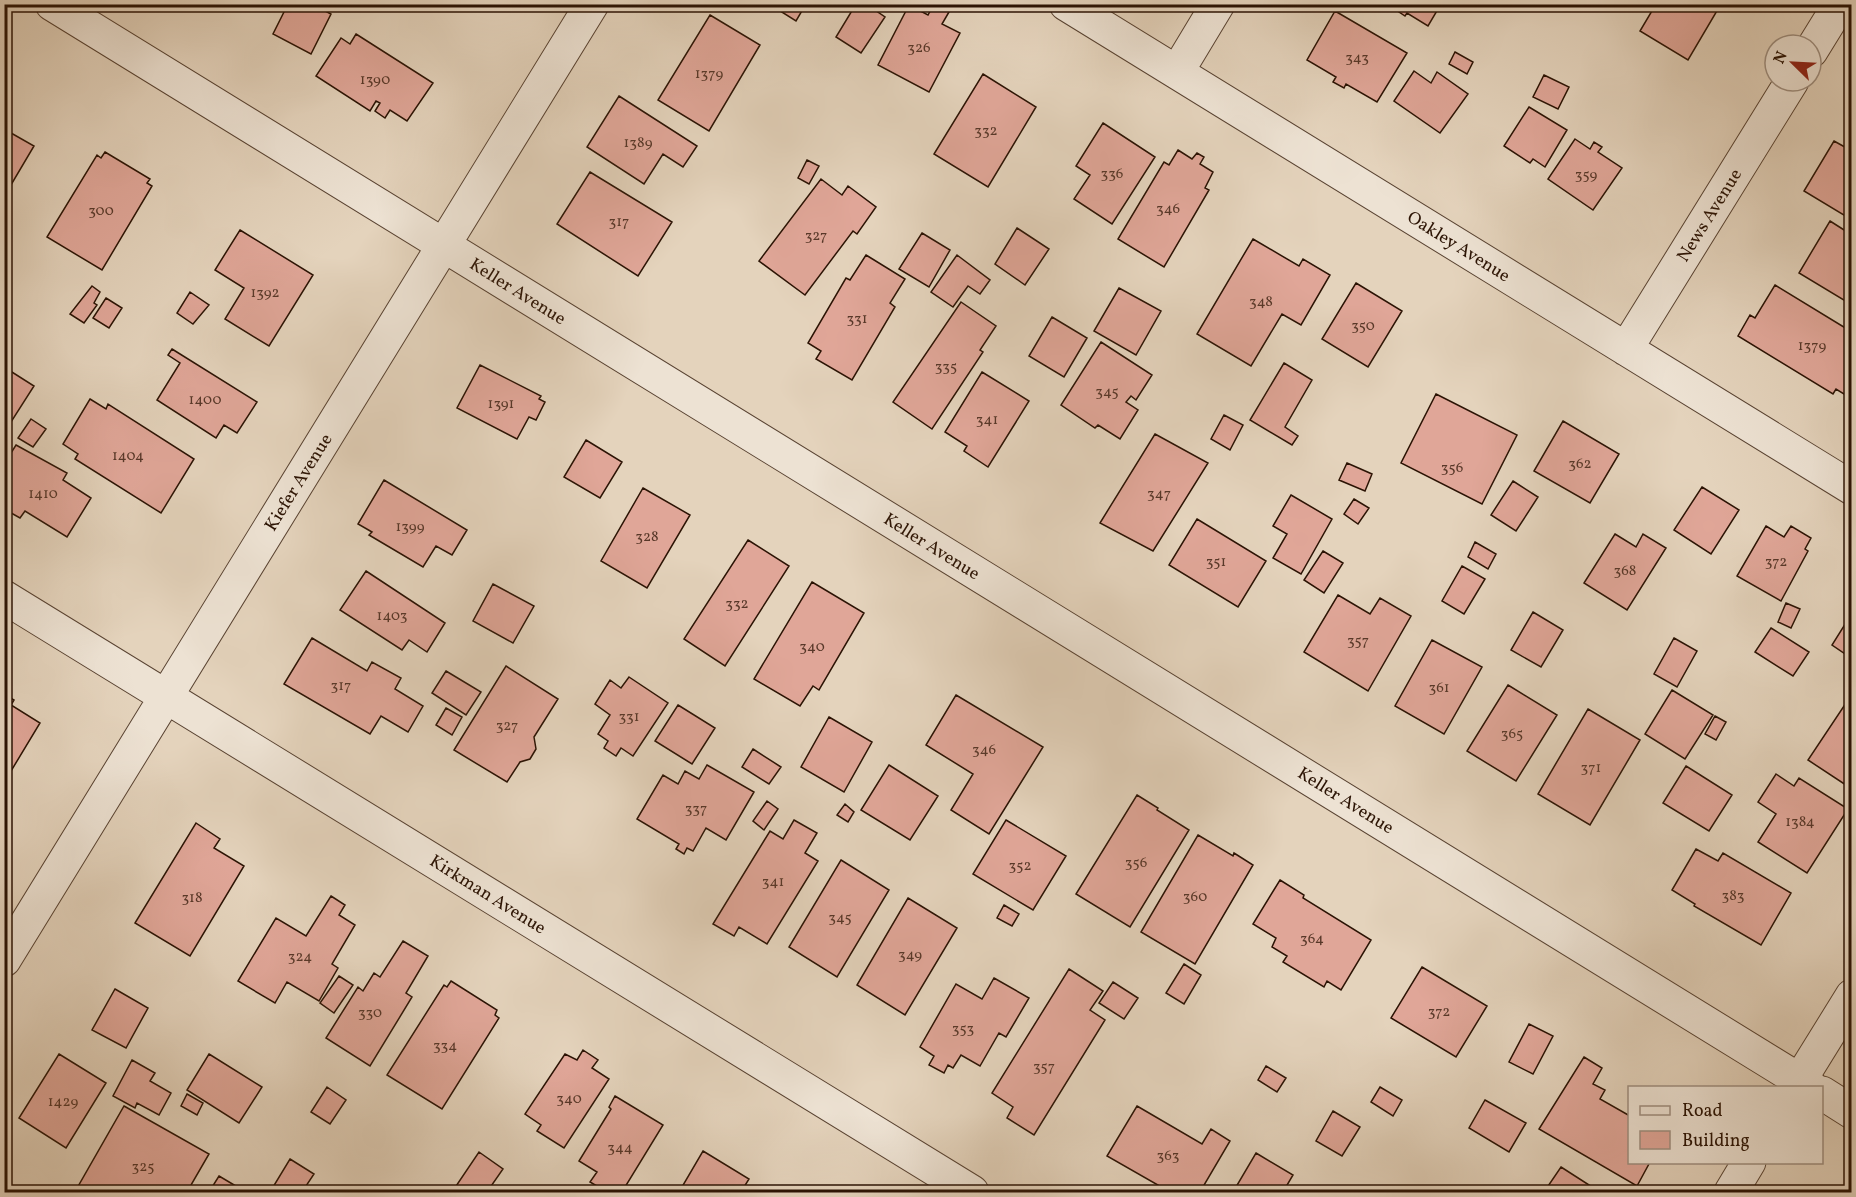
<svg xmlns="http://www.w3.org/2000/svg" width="1856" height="1197" font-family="Vollkorn,serif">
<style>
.building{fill:#e0a698;stroke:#2b1304;stroke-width:1.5}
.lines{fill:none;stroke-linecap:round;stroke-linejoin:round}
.minor-casing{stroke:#594332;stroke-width:35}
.minor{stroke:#ede2d3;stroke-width:33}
.labels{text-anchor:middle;stroke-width:4.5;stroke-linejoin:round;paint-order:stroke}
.number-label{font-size:15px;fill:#583829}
.street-label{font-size:18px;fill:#2b1304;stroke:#ede2d3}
</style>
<rect width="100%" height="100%" fill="#e4d3bc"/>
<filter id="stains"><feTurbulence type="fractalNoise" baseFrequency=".00333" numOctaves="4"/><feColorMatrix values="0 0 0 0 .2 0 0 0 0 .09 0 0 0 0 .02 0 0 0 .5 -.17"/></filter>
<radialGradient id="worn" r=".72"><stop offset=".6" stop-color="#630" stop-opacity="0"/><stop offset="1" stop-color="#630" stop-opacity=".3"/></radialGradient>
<path class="building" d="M 288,4 L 312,4 L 331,14 L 311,54 L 273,34 Z
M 769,4 L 806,4 L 796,21 Z
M 856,4 L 866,4 L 885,17 L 861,53 L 836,37 Z
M 934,4 L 949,12 L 942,24 L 960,33 L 929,92 L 878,65 L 909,5 L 928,15 Z
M 1387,4 L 1441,4 L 1428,26 L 1407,13 L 1405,16 Z
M 1656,4 L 1721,4 L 1688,60 L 1640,31 Z
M 1335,11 L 1407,53 L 1377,102 L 1346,84 L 1344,88 L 1333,82 L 1336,77 L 1307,60 Z
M 710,15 L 760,45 L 709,131 L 658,100 Z
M 356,34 L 433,83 L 407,121 L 390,110 L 385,118 L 375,111 L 380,103 L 376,101 L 370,111 L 316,76 L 341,38 L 350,44 Z
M 1455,52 L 1473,62 L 1467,74 L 1449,64 Z
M 1414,71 L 1431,83 L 1437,72 L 1468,94 L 1440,133 L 1394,101 Z
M 983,74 L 1036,107 L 988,187 L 934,154 Z
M 1544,75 L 1569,87 L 1558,109 L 1533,97 Z
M 619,96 L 697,146 L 683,167 L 663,154 L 644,184 L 587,147 Z
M 1529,107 L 1567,130 L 1545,167 L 1533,159 L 1530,163 L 1504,146 Z
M 1103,123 L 1155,157 L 1112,224 L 1074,199 L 1090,175 L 1076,166 Z
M 4,129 L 34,146 L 8,190 L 4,188 Z
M 1575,139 L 1590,149 L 1594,142 L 1602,147 L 1598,152 L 1622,168 L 1593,210 L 1548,179 Z
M 1834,141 L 1852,151 L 1852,220 L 1804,191 Z
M 1178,150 L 1192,159 L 1197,153 L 1204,157 L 1200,164 L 1213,172 L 1205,188 L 1209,190 L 1164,267 L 1118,239 L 1164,162 L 1169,165 Z
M 105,152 L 150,179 L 147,183 L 152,186 L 102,270 L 47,237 L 97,155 L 101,158 Z
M 807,160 L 819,166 L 809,184 L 798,178 Z
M 590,172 L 672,222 L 638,276 L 557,224 Z
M 821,179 L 842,195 L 848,186 L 876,207 L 857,234 L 853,231 L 805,295 L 759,261 Z
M 1830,221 L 1852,235 L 1852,305 L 1799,273 Z
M 1017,228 L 1049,249 L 1025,285 L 995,264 Z
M 240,230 L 313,275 L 269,346 L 225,319 L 244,288 L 215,270 Z
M 922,233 L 950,250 L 929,287 L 899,269 Z
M 1253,239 L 1299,266 L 1303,259 L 1330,275 L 1301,325 L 1282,314 L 1251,366 L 1197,334 Z
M 866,255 L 905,279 L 890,303 L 895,307 L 852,380 L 816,359 L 821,351 L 808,343 L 846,278 L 850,280 Z
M 957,255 L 990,280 L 980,294 L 968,286 L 953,307 L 931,292 Z
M 1356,283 L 1402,311 L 1368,367 L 1322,339 Z
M 1775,285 L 1852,332 L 1852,399 L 1836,389 L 1833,394 L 1738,336 L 1750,315 L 1755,318 Z
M 92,286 L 100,292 L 94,303 L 97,305 L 84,323 L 70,314 Z
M 1119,288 L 1161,311 L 1136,355 L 1094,331 Z
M 190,292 L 209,305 L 193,324 L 177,313 Z
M 106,298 L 122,308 L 109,328 L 93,318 Z
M 961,302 L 996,326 L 980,350 L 983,352 L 932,429 L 893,402 Z
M 1052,317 L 1087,338 L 1064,377 L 1029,356 Z
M 1101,342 L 1152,375 L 1136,400 L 1131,396 L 1126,402 L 1138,410 L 1120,439 L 1098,425 L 1095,428 L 1061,405 Z
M 172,349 L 257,402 L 237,433 L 224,425 L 216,438 L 157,400 L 180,363 L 168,355 Z
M 1284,363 L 1312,380 L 1285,427 L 1298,436 L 1292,445 L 1250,420 Z
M 480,365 L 541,396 L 539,399 L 545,402 L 536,420 L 529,417 L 517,439 L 457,408 Z
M 4,367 L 34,386 L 4,433 Z
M 982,372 L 1029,401 L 988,467 L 964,451 L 967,446 L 945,432 Z
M 1436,394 L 1517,435 L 1482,504 L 1401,463 Z
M 90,399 L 106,409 L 108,404 L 194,459 L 161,513 L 75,459 L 78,454 L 63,444 Z
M 1224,415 L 1243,425 L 1230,450 L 1211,439 Z
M 31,419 L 46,429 L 33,447 L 18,438 Z
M 1563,421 L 1619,454 L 1590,503 L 1534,471 Z
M 1155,434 L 1208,463 L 1153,551 L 1100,523 Z
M 586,440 L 622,462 L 600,498 L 564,477 Z
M 16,445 L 67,473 L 63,480 L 91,498 L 67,537 L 25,511 L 20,518 L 4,509 L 4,464 Z
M 1347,463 L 1372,474 L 1365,491 L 1339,480 Z
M 384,480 L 467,530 L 452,555 L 436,546 L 423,567 L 369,535 L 372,532 L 358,524 Z
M 1513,481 L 1538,497 L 1516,531 L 1491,515 Z
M 1702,487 L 1739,510 L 1711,554 L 1674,530 Z
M 643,488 L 690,515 L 647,588 L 601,561 Z
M 1291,495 L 1332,519 L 1301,574 L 1273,558 L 1287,534 L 1273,526 Z
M 1354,499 L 1369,508 L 1358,524 L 1344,514 Z
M 1197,519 L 1266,561 L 1238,607 L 1169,565 Z
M 1766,526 L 1784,537 L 1791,526 L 1811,538 L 1805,549 L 1808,551 L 1781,601 L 1737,576 Z
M 1615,534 L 1636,547 L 1643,534 L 1666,548 L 1627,610 L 1584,583 Z
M 748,540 L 789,566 L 725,666 L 684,639 Z
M 1475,542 L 1496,554 L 1488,569 L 1468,557 Z
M 1323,551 L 1343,563 L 1324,593 L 1304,580 Z
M 1462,566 L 1485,579 L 1464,614 L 1442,601 Z
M 366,571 L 445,623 L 427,652 L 409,640 L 402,650 L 340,610 Z
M 812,582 L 864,613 L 819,690 L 813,686 L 800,706 L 754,679 Z
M 493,584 L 534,606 L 513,643 L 473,621 Z
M 1338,595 L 1370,614 L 1380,598 L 1411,616 L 1368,691 L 1304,652 Z
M 1786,603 L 1800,609 L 1791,628 L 1778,622 Z
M 1533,612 L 1563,630 L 1541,667 L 1511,650 Z
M 1852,613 L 1852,665 L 1845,661 L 1848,656 L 1832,645 Z
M 1771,628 L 1809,652 L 1793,676 L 1755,652 Z
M 312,638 L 367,671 L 372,662 L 401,678 L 395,689 L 423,706 L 408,732 L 381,716 L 370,734 L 284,684 Z
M 1674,638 L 1697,651 L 1677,687 L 1654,674 Z
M 1432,640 L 1482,667 L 1444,734 L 1395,706 Z
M 506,666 L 558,699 L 534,737 L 536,749 L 530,759 L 520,762 L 507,782 L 454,750 Z
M 446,671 L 481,692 L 466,715 L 432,693 Z
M 629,677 L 668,703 L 633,756 L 621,748 L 616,756 L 604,748 L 608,741 L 598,734 L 610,715 L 595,704 L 610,680 L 621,688 Z
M 1508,685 L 1557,715 L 1516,781 L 1467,751 Z
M 1672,690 L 1713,715 L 1685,759 L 1645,734 Z
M 4,694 L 14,700 L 11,705 L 40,723 L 8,776 L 4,774 Z
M 956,695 L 1043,747 L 989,834 L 951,810 L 973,774 L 926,745 Z
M 1850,697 L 1852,698 L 1852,789 L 1808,760 Z
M 678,705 L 715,728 L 692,764 L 655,741 Z
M 446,708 L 462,717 L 452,735 L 436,725 Z
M 1588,709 L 1640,740 L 1590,825 L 1538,794 Z
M 1715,716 L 1726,722 L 1716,740 L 1705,734 Z
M 829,717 L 872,742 L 844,792 L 801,767 Z
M 753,749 L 781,767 L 769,784 L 742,767 Z
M 707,765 L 754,792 L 726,840 L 706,828 L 693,851 L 687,848 L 684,854 L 676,849 L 679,844 L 637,819 L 663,775 L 678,784 L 685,771 L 699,779 Z
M 889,765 L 938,796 L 910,840 L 861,810 Z
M 1686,766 L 1732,795 L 1709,831 L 1663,803 Z
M 1776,774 L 1794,786 L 1799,778 L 1848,809 L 1807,873 L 1758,842 L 1776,814 L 1758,802 Z
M 1137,795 L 1158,808 L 1157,810 L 1189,830 L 1130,927 L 1076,894 Z
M 767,801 L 778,809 L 764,830 L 753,821 Z
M 845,804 L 854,812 L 848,822 L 837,815 Z
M 794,820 L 817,833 L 805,853 L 818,861 L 767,944 L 739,927 L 734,936 L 713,924 L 770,831 L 783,839 Z
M 1006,820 L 1066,856 L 1033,910 L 973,874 Z
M 196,823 L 220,839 L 214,848 L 244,866 L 190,956 L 135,923 Z
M 1198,835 L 1233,856 L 1234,853 L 1253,865 L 1195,964 L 1141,932 Z
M 1696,849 L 1718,861 L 1723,853 L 1791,893 L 1761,945 L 1694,906 L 1695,904 L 1672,890 Z
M 841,860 L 889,890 L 837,977 L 789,947 Z
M 1280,880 L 1304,895 L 1303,898 L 1371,940 L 1341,990 L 1327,981 L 1324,987 L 1283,962 L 1287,956 L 1272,947 L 1276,938 L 1253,924 Z
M 331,896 L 345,905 L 339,915 L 355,925 L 332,964 L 338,968 L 319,1001 L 287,982 L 275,1003 L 238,981 L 276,918 L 306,936 Z
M 908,898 L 957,928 L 905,1015 L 857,985 Z
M 1004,905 L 1019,914 L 1012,926 L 997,918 Z
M 403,941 L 428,956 L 406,993 L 412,997 L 370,1066 L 326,1038 L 358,987 L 363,991 L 374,973 L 380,977 Z
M 1184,964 L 1201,975 L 1184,1004 L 1166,993 Z
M 1422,967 L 1487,1006 L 1456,1057 L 1391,1018 Z
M 1069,969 L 1103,991 L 1090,1010 L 1105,1020 L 1034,1135 L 1007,1118 L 1013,1107 L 992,1093 Z
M 339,976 L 353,985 L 334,1013 L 320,1003 Z
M 994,978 L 1029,998 L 1006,1037 L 999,1033 L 980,1066 L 961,1055 L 953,1068 L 948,1065 L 944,1073 L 929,1065 L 934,1056 L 920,1047 L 956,984 L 982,999 Z
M 451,981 L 497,1010 L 495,1015 L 499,1018 L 442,1109 L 387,1075 L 444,985 L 447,987 Z
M 1113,982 L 1138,998 L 1124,1019 L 1099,1003 Z
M 115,989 L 148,1008 L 126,1048 L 92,1030 Z
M 1529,1024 L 1553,1036 L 1533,1074 L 1509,1062 Z
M 583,1050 L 598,1060 L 592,1068 L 609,1079 L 564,1148 L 537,1131 L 541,1125 L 525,1114 L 565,1054 L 577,1060 Z
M 59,1054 L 106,1083 L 66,1148 L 19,1118 Z
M 209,1054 L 262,1087 L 239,1123 L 187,1090 Z
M 1584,1057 L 1602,1068 L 1593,1084 L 1605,1090 L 1600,1099 L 1630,1116 L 1630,1162 L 1650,1162 L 1637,1186 L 1539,1129 Z
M 132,1060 L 155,1073 L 150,1081 L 171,1093 L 159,1115 L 137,1103 L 135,1108 L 113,1096 Z
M 1266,1066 L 1286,1078 L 1277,1092 L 1258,1080 Z
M 327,1087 L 346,1100 L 330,1124 L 311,1112 Z
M 1380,1087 L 1402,1100 L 1393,1116 L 1371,1102 Z
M 187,1094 L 203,1103 L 197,1115 L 181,1106 Z
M 615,1096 L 663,1125 L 622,1192 L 607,1192 L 590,1182 L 597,1172 L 579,1161 L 611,1109 L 609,1107 Z
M 1485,1100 L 1526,1123 L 1509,1152 L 1469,1128 Z
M 124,1106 L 209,1154 L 187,1192 L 80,1192 L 76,1190 Z
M 1137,1106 L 1202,1144 L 1211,1129 L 1230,1141 L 1200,1192 L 1170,1192 L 1107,1156 Z
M 1333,1111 L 1360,1127 L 1342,1156 L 1316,1141 Z
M 703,1151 L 749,1179 L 741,1192 L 679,1192 Z
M 479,1152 L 503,1169 L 487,1192 L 452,1192 Z
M 1256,1153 L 1293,1175 L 1283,1192 L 1233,1192 Z
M 290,1159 L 314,1174 L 302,1192 L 270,1192 Z
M 1561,1167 L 1600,1192 L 1544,1192 Z
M 219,1176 L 246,1192 L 209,1192 Z"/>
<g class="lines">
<g class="minor-casing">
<path id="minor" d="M 52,4 L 1812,1088
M 1066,4 L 1852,488
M 1811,51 L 1840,4
M 1177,72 L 1218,4
M 1626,349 L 1792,81
M 4,597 L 972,1192
M 4,960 L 592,4
M 1795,1088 L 1852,996
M 1822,1093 L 1852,1112
M 1731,1192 L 1749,1162"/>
</g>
<use href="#minor" class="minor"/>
</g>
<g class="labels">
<g class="number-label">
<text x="919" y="52">326</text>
<text x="1357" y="62">343</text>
<text x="709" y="78">1379</text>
<text x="375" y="84">1390</text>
<text x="986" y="135">332</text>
<text x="638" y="147">1389</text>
<text x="1112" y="178">336</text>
<text x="1586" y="179">359</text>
<text x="1168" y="213">346</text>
<text x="101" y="215">300</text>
<text x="619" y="226">317</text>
<text x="816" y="240">327</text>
<text x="265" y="297">1392</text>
<text x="1261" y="306">348</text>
<text x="857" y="323">331</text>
<text x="1363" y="330">350</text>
<text x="1812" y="350">1379</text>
<text x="946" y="371">335</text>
<text x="1107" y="396">345</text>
<text x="205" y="404">1400</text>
<text x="501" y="408">1391</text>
<text x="987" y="424">341</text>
<text x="128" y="460">1404</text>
<text x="1580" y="468">362</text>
<text x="1452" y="472">356</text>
<text x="43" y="498">1410</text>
<text x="1159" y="498">347</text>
<text x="410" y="531">1399</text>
<text x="647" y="541">328</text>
<text x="1216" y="566">351</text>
<text x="1776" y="566">372</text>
<text x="1625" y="575">368</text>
<text x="737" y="608">332</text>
<text x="392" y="620">1403</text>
<text x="1358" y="645">357</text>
<text x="812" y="651">340</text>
<text x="341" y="690">317</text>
<text x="1439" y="692">361</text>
<text x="629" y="721">331</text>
<text x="507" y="730">327</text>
<text x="1512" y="738">365</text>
<text x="984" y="754">346</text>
<text x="1591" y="772">371</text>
<text x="696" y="813">337</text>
<text x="1800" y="826">1384</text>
<text x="1136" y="867">356</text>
<text x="1020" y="870">352</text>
<text x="773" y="886">341</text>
<text x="1733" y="900">383</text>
<text x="1195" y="901">360</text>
<text x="192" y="902">318</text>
<text x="840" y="922">345</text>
<text x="1312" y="943">364</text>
<text x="910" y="959">349</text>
<text x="300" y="961">324</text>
<text x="1439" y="1016">372</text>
<text x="370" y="1017">330</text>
<text x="963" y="1033">353</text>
<text x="445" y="1050">334</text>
<text x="1044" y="1071">357</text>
<text x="569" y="1103">340</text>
<text x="63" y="1106">1429</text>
<text x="620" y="1152">344</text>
<text x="1168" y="1160">363</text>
<text x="143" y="1171">325</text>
</g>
<g class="street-label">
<text transform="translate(1709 215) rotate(-58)" y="6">News Avenue</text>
<text transform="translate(1459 246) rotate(32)" y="6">Oakley Avenue</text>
<text transform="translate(518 291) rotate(32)" y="6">Keller Avenue</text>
<text transform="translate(298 482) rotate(-58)" y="6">Kiefer Avenue</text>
<text transform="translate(932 546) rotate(32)" y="6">Keller Avenue</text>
<text transform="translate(1346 800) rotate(32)" y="6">Keller Avenue</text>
<text transform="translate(488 894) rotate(32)" y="6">Kirkman Avenue</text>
</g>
</g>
<rect width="1856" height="1197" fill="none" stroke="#e4d3bc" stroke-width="24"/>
<rect x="6" y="6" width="1844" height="1185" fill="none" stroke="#2b1304" stroke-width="3"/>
<rect x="12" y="12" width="1832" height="1173" fill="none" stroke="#2b1304" stroke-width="1.5"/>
<rect x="1628" y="1086" width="195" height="78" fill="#ede2d3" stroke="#9f8f80" stroke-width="1.5"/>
<rect x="1640" y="1106" width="30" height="9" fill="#ede2d3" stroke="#9f8f80" stroke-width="1.5"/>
<text x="1682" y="1116" font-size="18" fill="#2b1304">Road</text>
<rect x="1640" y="1131" width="30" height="18" fill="#e0a698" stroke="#9f8f80" stroke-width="1.5"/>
<text x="1682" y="1146" font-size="18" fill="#2b1304">Building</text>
<g transform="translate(1793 63) rotate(294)"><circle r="28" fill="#ede2d3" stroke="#9f8f80" stroke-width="1.5"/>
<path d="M0-4.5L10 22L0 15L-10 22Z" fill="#8f2418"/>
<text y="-9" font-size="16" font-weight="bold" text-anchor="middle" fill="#2b1304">N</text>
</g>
<rect width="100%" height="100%" filter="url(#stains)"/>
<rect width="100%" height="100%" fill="url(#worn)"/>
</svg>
